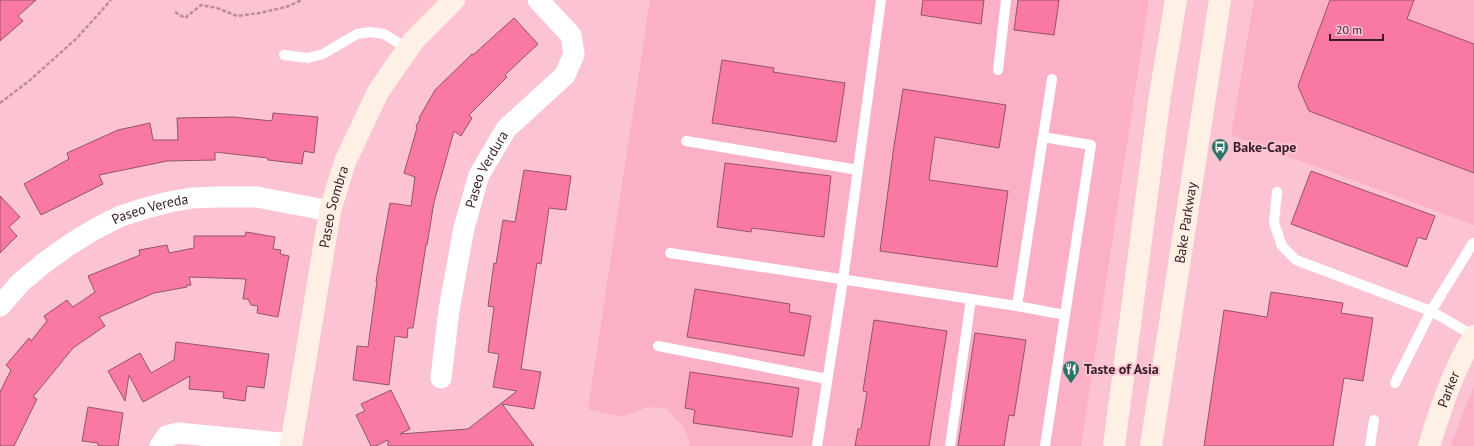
<svg xmlns="http://www.w3.org/2000/svg" width="1474" height="446" font-family="'PT Sans',sans-serif">
<style>
.built{fill:#fcb0c5}
.building{fill:#fa79a3;stroke:#915567}
.lines{fill:none;stroke-linecap:round;stroke-linejoin:round}
.path{stroke:#bb8d99;stroke-width:2.5;stroke-dasharray:4 2;stroke-linecap:butt}
.lane{stroke:#fff;stroke-width:10}
.street{stroke:#fff;stroke-width:21}
.secondary{stroke:#fef0e4;stroke-width:22}
.labels{text-anchor:middle;stroke-width:4;stroke-linejoin:round;paint-order:stroke}
.poi-label{font-size:14px;font-weight:bold;fill:#361c24;stroke:#fcc4d3;text-anchor:start}
.street-label{font-size:14px;fill:#361c24;stroke:#fcc4d3}
</style>
<rect width="100%" height="100%" fill="#fcc4d3"/>
<path class="built" d="M 650,0 L 1149,0 L 1081,446 L 690,446 L 685,429 L 667,409 L 648,407 L 622,417 L 588,409 Z
M 1254,0 L 1474,0 L 1474,225 L 1231,135 Z
M 1474,387 L 1474,446 L 1451,446 L 1462,415 Z"/>
<path class="building" d="M 0,0 L 36,0 L 18,16 L 23,21 L 0,41 Z
M 923,0 L 984,0 L 981,24 L 921,15 Z
M 1018,0 L 1059,0 L 1054,35 L 1014,30 Z
M 1330,0 L 1414,0 L 1407,19 L 1474,44 L 1474,173 L 1309,111 L 1298,86 Z
M 514,18 L 538,44 L 505,75 L 507,77 L 469,115 L 472,118 L 461,136 L 454,131 L 434,202 L 427,245 L 426,245 L 413,328 L 408,328 L 407,338 L 395,336 L 389,385 L 353,380 L 357,346 L 368,347 L 377,281 L 376,281 L 390,203 L 411,206 L 415,177 L 404,173 L 417,128 L 416,126 L 420,119 L 419,118 L 435,90 L 472,54 L 473,55 Z
M 722,60 L 774,68 L 773,72 L 845,83 L 836,142 L 712,123 Z
M 903,89 L 1006,105 L 999,148 L 935,137 L 929,180 L 1008,191 L 997,267 L 880,251 L 894,146 Z
M 273,113 L 318,117 L 314,153 L 304,151 L 302,164 L 268,160 L 268,158 L 215,152 L 215,160 L 167,161 L 99,175 L 103,184 L 41,215 L 24,184 L 69,159 L 67,153 L 118,130 L 150,123 L 153,140 L 178,140 L 177,118 L 233,117 L 272,121 Z
M 725,163 L 831,176 L 824,237 L 752,228 L 751,232 L 717,227 Z
M 524,170 L 571,176 L 566,210 L 549,208 L 541,264 L 537,263 L 521,369 L 541,372 L 534,409 L 502,404 L 534,446 L 388,446 L 388,440 L 376,446 L 371,446 L 356,415 L 365,411 L 361,404 L 391,390 L 410,429 L 400,434 L 468,429 L 517,391 L 493,387 L 499,354 L 488,352 L 494,307 L 488,306 L 494,263 L 496,264 L 503,220 L 515,222 Z
M 1311,171 L 1435,216 L 1426,240 L 1418,237 L 1407,267 L 1291,224 Z
M 0,196 L 20,217 L 9,227 L 17,236 L 0,253 Z
M 246,232 L 275,237 L 273,249 L 281,250 L 280,254 L 289,256 L 278,317 L 257,313 L 258,306 L 251,305 L 248,299 L 243,299 L 246,279 L 189,277 L 191,285 L 187,285 L 187,287 L 154,293 L 99,317 L 105,326 L 73,348 L 33,397 L 37,399 L 14,446 L 0,446 L 0,392 L 11,370 L 6,365 L 29,338 L 31,341 L 47,321 L 44,316 L 67,300 L 73,307 L 95,292 L 88,276 L 140,255 L 139,250 L 167,245 L 169,253 L 194,248 L 194,236 L 245,236 Z
M 695,289 L 790,304 L 789,312 L 811,316 L 804,356 L 687,337 Z
M 1271,292 L 1343,303 L 1341,313 L 1373,318 L 1363,381 L 1344,378 L 1333,446 L 1204,446 L 1224,310 L 1267,317 Z
M 874,320 L 947,331 L 929,446 L 855,446 L 858,429 L 861,429 L 867,392 L 863,391 Z
M 975,333 L 1026,340 L 1014,416 L 1009,415 L 1004,446 L 958,446 Z
M 176,342 L 269,354 L 264,388 L 247,386 L 245,401 L 223,398 L 224,392 L 189,389 L 190,376 L 143,402 L 129,375 L 125,401 L 108,371 L 140,353 L 151,373 L 174,360 Z
M 690,372 L 799,388 L 792,437 L 693,423 L 695,410 L 685,408 Z
M 88,407 L 123,413 L 118,446 L 98,446 L 98,443 L 82,441 Z"/>
<g class="lines">
<path class="path" d="M 175,12 L 185,18 L 201,5 L 217,8 L 237,16 L 259,13 L 286,7 L 302,0
M 0,103 L 29,81 L 77,38 L 111,0"/>
<path class="lane" d="M 284,55 L 308,58 L 323,54 L 357,34 L 370,32 L 384,34 L 408,49
M 998,70 L 1006,0
M 686,141 L 858,170
M 1277,192 L 1274,223 L 1282,246 L 1296,260 L 1431,311 L 1474,336
M 670,253 L 1017,306 L 1043,137
M 1017,306 L 1065,315
M 658,346 L 827,379
M 1395,383 L 1431,311 L 1473,243
M 817,446 L 843,280 L 881,0
M 950,446 L 971,299
M 1045,446 L 1091,145 L 1043,137 L 1052,79
M 1370,446 L 1374,420"/>
<g class="street">
<path id="s1" d="M 0,306 L 20,283 L 44,263 L 69,245 L 95,229 L 121,216 L 146,208 L 169,202 L 192,198 L 217,197 L 257,197 L 330,211"/>
<path id="s2" d="M 441,378 L 449,310 L 464,228 L 479,175 L 506,129 L 565,75 L 574,54 L 571,35 L 538,0"/>
<path d="M 160,446 L 167,436 L 178,433 L 291,444"/>
</g>
<g class="secondary">
<path id="s3" d="M 291,446 L 330,211 L 345,162 L 378,92 L 393,70 L 415,39 L 454,0"/>
<path d="M 1114,446 L 1160,95 L 1176,0"/>
<path id="s4" d="M 1151,446 L 1220,0"/>
<path id="s5" d="M 1429,446 C 1441,408 1453,370 1474,336"/>
</g>
</g>
<defs>
<g id="bus-pin" transform="scale(0.9)"><path d="M0 17L-7.5 6A9.5 9.5 0 1 1 7.5 6Z" fill="#2d7368" stroke="#fcc4d3"/><path d="M-5-6H5V4H4V6H2V4H-2V6H-4V4H-5ZM-3.5-4V0h7V-4ZM-3.5 1.2v1.5H-2V1.2ZM2 1.2v1.5H3.5V1.2Z" fill="#fff"/></g>
<g id="restaurant-pin" transform="scale(0.9)"><path d="M0 17L-7.5 6A9.5 9.5 0 1 1 7.5 6Z" fill="#2d7368" stroke="#fcc4d3"/><path d="M-5-6h1v4h1v-4h1v4h1v-4h1v5L-1.5 .5V6h-2V.5L-5-1ZM5-6V6H3V1.5H1.5Q1.5-4 5-6Z" fill="#fff"/></g>
</defs>
<g fill-rule="evenodd">
<use href="#bus-pin" x="1220" y="147"/>
<use href="#restaurant-pin" x="1071" y="369"/>
</g>
<g class="labels">
<g class="poi-label">
<text x="1233" y="152">Bake-Cape</text>
<text x="1084" y="374">Taste of Asia</text>
</g>
<g class="street-label">
<text dy="5" stroke="none"><textPath href="#s2" startOffset="215">Paseo Verdura</textPath></text>
<text dy="5" stroke="none"><textPath href="#s3" startOffset="243">Paseo Sombra</textPath></text>
<text dy="5" stroke="none"><textPath href="#s1" startOffset="182">Paseo Vereda</textPath></text>
<text dy="5" stroke="none"><textPath href="#s4" startOffset="226">Bake Parkway</textPath></text>
<text dy="5" stroke="none"><textPath href="#s5" startOffset="60">Parker</textPath></text>
</g>
</g>
<path d="M1330 34v6h53v-6" fill="none" stroke="#361c24" stroke-width="2"/>
<text x="1336" y="34" font-size="12" fill="#361c24" stroke="#fcc4d3" stroke-width="3" paint-order="stroke">20 m</text>
</svg>
